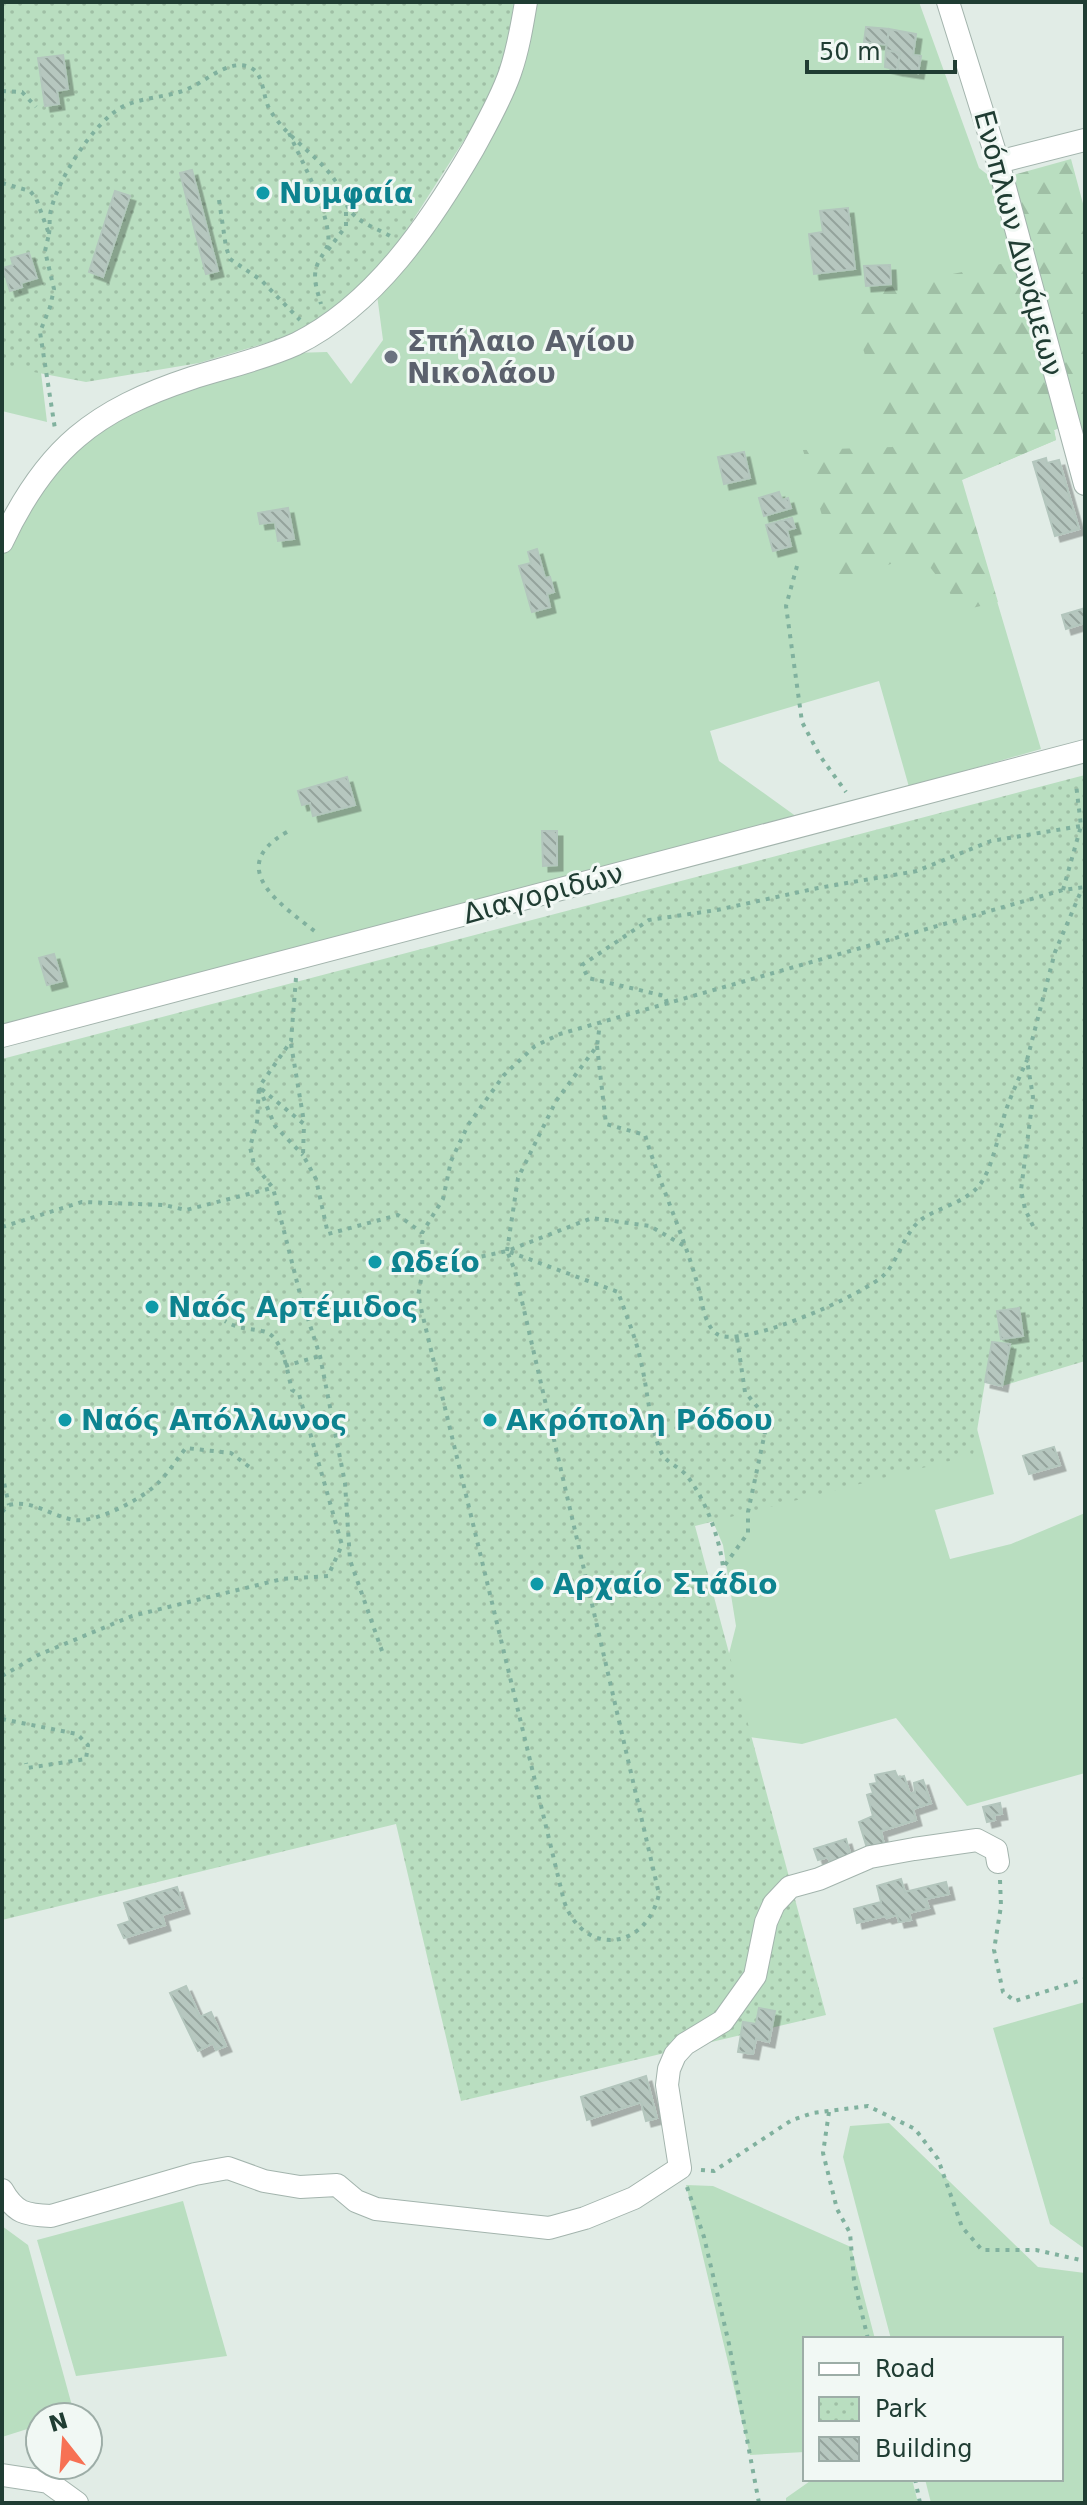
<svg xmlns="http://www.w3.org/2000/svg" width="1087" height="2505" font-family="'DejaVu Sans',sans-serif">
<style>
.grass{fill:#b9dec0}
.forest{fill:url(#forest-firs)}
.park{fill:url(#park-dots)}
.building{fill:url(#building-back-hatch);stroke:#b3c6bd;stroke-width:2;filter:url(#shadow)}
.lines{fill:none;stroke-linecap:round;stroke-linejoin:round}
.minor-casing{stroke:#a3b4ad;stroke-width:24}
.path{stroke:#80b19e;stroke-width:4;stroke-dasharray:4 6;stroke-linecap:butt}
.minor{stroke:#fff;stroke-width:22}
.culture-dot{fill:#0f9aa8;stroke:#f1f8f4;stroke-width:3}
.worship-dot{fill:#6b7280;stroke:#f1f8f4;stroke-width:3}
.labels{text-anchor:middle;stroke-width:6;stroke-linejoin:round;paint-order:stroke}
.culture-label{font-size:28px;font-weight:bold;fill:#0d838f;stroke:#f1f8f4;text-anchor:start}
.street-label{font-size:28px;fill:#203d33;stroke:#f1f8f4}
.worship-label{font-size:28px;font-weight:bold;fill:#5b616d;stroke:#f1f8f4;text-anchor:start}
</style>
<defs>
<pattern id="forest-firs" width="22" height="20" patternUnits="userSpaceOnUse" patternTransform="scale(2)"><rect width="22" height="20" fill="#b9dec0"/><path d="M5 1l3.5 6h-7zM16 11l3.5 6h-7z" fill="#9fbfa5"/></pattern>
<pattern id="park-dots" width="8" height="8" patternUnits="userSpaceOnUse" patternTransform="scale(2)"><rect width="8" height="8" fill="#b9dec0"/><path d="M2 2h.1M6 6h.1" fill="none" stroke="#9fbfa5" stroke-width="1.8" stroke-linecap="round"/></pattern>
<pattern id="building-back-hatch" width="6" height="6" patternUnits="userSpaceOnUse" patternTransform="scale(2)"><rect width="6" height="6" fill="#b6c7bf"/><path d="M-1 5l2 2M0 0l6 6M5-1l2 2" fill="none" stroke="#94a39c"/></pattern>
<filter id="shadow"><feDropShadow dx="5.5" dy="5.5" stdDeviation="0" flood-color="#0004"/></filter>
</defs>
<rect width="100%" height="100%" fill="#e1ece6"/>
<path class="grass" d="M 538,2 L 919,2 L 979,168 L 992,178 L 1062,427 L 1054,430 L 1056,440 L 961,480 L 1041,749 L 909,787 L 879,681 L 710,731 L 719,761 L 797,817 L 2,1027 L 2,548 L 53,463 L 127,406 L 292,353 L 327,352 L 351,384 L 383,340 L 377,295 L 527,47 Z
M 2,272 L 36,331 L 47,422 L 2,411 Z
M 975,1421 L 994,1494 L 935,1510 L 950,1559 L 1011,1544 L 1085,1513 L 1085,1773 L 967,1806 L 896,1718 L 802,1744 L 742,1736 L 721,1685 L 736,1626 L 723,1545 L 701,1494 Z
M 1085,2002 L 1085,2249 L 1050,2224 L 993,2028 Z
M 889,2123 L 1038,2267 L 1085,2273 L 1085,2503 L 931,2503 L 925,2479 L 1061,2479 L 1061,2339 L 891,2339 L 843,2157 L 850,2126 Z
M 686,2185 L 713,2186 L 851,2247 L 875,2339 L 805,2339 L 805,2452 L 750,2455 Z
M 183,2201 L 227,2356 L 76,2376 L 37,2240 Z
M 2,2226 L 28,2245 L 74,2413 L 63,2417 L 40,2417 L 40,2425 L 2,2437 Z
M 813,2479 L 912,2479 L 918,2503 L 786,2503 L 786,2498 Z"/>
<path class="forest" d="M 1071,159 L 1085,211 L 1085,429 L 1078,432 L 1006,177 Z
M 1015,261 L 1062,427 L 1054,430 L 1056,440 L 962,480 L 998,602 L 972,608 L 952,596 L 920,554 L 841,581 L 803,450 L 893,447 L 847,296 Z"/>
<path class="park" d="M 2,2 L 514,2 L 506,58 L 479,117 L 386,262 L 330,313 L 293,335 L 199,363 L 86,382 L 2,366 Z
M 1085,775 L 1085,1361 L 1002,1386 L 985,1382 L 973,1455 L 695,1526 L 826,2015 L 461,2101 L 396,1824 L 2,1920 L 2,1059 Z"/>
<path class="building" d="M 866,27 L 889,29 L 887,45 L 864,42 Z
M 889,29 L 916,34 L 913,55 L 921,56 L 918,73 L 897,70 L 900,53 L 886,50 Z
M 886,50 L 900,53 L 897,70 L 885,67 Z
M 63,55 L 68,89 L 57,91 L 59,104 L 45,106 L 38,58 Z
M 192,170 L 218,271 L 206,274 L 180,173 Z
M 115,191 L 130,196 L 103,277 L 89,272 Z
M 848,208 L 855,269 L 814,274 L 809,234 L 823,232 L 820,211 Z
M 29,253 L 37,278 L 21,283 L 22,287 L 10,291 L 3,268 L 13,265 L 11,258 Z
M 890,265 L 891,284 L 866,286 L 864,266 Z
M 744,452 L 750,478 L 724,484 L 718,457 Z
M 1046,458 L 1047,463 L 1059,460 L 1079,529 L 1055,536 L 1033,462 Z
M 779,492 L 782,500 L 788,498 L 791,508 L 764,516 L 759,498 Z
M 288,508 L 294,539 L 278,541 L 275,522 L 260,524 L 258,513 Z
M 792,518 L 795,528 L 787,530 L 791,546 L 773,551 L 766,525 Z
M 537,549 L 545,578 L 550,577 L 554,592 L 547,594 L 550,607 L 532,612 L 519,566 L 531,563 L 528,552 Z
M 1085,608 L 1085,623 L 1066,629 L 1062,615 Z
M 347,777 L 355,805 L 313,816 L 310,803 L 302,805 L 298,791 Z
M 542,831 L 557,831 L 557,865 L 543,866 Z
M 54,954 L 62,981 L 47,985 L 39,958 Z
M 1019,1308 L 1023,1336 L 1001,1339 L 997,1311 Z
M 992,1342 L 1010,1344 L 1002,1386 L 985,1382 Z
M 1054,1447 L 1060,1465 L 1029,1474 L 1023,1456 Z
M 895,1771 L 898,1778 L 904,1776 L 910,1794 L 915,1792 L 914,1783 L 923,1780 L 931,1803 L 913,1809 L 916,1820 L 881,1831 L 884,1844 L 867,1848 L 859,1822 L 873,1816 L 867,1795 L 873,1793 L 870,1784 L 877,1783 L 875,1775 Z
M 1000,1803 L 1002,1814 L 994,1815 L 995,1820 L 987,1822 L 983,1807 Z
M 846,1839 L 851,1856 L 830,1863 L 828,1857 L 818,1860 L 814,1849 Z
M 901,1879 L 905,1892 L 946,1882 L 949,1894 L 926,1899 L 929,1908 L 909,1913 L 911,1920 L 899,1922 L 897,1915 L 887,1918 L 885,1916 L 857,1923 L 854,1909 L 881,1902 L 877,1886 Z
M 177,1887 L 184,1908 L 162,1915 L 165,1925 L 124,1938 L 118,1925 L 130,1921 L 124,1903 Z
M 186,1986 L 200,2017 L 211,2012 L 226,2046 L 216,2050 L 213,2043 L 198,2051 L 170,1993 Z
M 759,2008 L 775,2011 L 769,2042 L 756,2039 L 753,2054 L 738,2052 L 743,2022 L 756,2024 Z
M 646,2076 L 657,2118 L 646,2121 L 641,2102 L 587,2120 L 581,2097 Z"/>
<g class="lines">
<g class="minor-casing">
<path id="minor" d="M 948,2 L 998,162 L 1085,484
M 998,162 L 1085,140
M 2,542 C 46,448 95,410 192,378 C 227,367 263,359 296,344 C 375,305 430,223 473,149 C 486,125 501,99 510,73 C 518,50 522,26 526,2
M 2,1036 L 1085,751
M 2,2190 C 15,2213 25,2215 51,2216 L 195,2174 L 228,2168 L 264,2181 L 300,2187 L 337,2185 L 356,2201 L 376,2209 L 549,2228 L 585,2218 L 634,2198 L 680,2168 L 667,2085 L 669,2069 L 675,2055 L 685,2044 L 723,2021 L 755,1976 L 766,1922 L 774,1904 L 790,1887 L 819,1879 L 870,1857 L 914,1849 L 977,1840 L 996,1850 L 998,1862
M 2,2475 L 48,2482 L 77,2503"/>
</g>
<path class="path" d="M 2,91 L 22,92 L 36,107
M 289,133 C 302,162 324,201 328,233 C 330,246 325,250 319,261 C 311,275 317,290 321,304
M 2,183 L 30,191 L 36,198 L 49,234 L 45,251 L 54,289 L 50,307 L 40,332 L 55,429
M 219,200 L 226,247 L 230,259 L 261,280 L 300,320
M 49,234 C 50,226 49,217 51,210 C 58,179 94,122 122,107 C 144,96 170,98 192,87 C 208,79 234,56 253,69 C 264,77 263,97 269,108 C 285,138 320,155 338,185 C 344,196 345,207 355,216 C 365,225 380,230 392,237
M 328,250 L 346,226 L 346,206
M 797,566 L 786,606 L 802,722 L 820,756 L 846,792
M 287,832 C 223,868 283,906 317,933
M 1063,890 L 1081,826 L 1076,784
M 296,978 L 291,1041 L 259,1087 L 275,1126 L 303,1155
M 667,1003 L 665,996 L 588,978 L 582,965 L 649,920 L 717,910 L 818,888 L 917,871 L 991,841 L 1081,826 L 1085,823
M 291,1044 L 304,1122
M 597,1046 L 606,1124 L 645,1135 C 661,1188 685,1237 699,1290 C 702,1303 705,1326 717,1334 C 740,1350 866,1294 885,1274 C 899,1259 905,1231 922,1219 C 938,1208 962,1203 976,1189 C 992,1174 999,1131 1006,1110 C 1012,1093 1020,1076 1027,1060
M 1033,1226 L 1025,1209 L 1021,1190 L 1033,1097 L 1027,1060 L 1055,952 L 1082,889
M 2,1227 L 82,1202 L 164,1205 L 186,1210 L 272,1188
M 507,1251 L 518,1178 L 556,1101 L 597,1046 L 600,1023
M 423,1269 L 507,1251 L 592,1218 L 650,1226 L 686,1247
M 285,1366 L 320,1356
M 2,1474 L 9,1505
M 2,1512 L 9,1505 C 33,1499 52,1517 75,1520 C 97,1523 144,1498 159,1482 C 169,1472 177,1459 186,1448 L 231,1453 L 252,1469
M 725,1565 L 748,1533 L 748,1512 L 767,1423 L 765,1416 L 745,1392 L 737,1338
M 724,1585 C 725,1552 708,1502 687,1476 C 680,1467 665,1462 661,1452 C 649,1424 648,1391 641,1362 C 636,1338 626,1315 618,1292 L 507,1251 L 515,1271 L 659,1894 C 646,1951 583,1957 564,1901 L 418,1296 L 423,1269 L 422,1233 L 443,1199 L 451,1161 L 468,1125 L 504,1075 L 535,1046 L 560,1034 L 1063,890 L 1085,887
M 382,1651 L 350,1560 L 345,1483 L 320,1356 L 300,1294 L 273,1188 L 254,1164 L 250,1147 L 257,1122 L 259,1087 L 304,1124 L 303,1155 L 316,1179 L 328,1234 L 398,1215 L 422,1233
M 2,1676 L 38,1655 L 132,1616 L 282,1579 L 328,1576 L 342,1545 L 299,1394 L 292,1390 C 287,1372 283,1334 262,1331 C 247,1328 238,1329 225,1321
M 2,1719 L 77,1734 L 88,1745 L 86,1759 L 27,1768 L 26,1763
M 1000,1880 L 1001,1906 L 994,1950 L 1003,1992 L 1015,2001 L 1085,1979
M 829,2112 L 823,2153 L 837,2209 L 850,2233 L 854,2280 L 868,2339
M 701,2170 L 714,2171 L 792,2120 L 813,2113 L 868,2106 L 915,2129 L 938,2159 L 962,2227 L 982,2250 L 1036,2250 L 1085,2261
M 687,2187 L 704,2237 L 729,2344 L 759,2503
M 915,2479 L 920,2503"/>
<use href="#minor" class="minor"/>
</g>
<g class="culture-dot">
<circle cx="263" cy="193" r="8"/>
<circle cx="375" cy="1262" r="8"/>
<circle cx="152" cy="1307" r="8"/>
<circle cx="65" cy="1420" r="8"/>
<circle cx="490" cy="1420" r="8"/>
<circle cx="537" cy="1584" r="8"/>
</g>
<circle class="worship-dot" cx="391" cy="357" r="8"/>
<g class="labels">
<g class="culture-label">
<text x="279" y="203">Νυμφαία</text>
<text x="391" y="1272">Ωδείο</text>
<text x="168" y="1317">Ναός Αρτέμιδος</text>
<text x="81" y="1430">Ναός Απόλλωνος</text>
<text x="506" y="1430">Ακρόπολη Ρόδου</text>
<text x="553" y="1594">Αρχαίο Στάδιο</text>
</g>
<g class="street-label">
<text transform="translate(1019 243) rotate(75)" y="10">Ενόπλων Δυνάμεων</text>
<text transform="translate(543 893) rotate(-15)" y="10">Διαγοριδών</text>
</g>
<g class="worship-label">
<text x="407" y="351">Σπήλαιο Αγίου<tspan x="407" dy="32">Νικολάου</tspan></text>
</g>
</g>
<rect width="1087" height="2505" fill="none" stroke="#203d33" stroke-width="8"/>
<rect x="803" y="2337" width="260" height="144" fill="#f1f8f4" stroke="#9dada7" stroke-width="2"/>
<rect x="819" y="2363" width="40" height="12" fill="#ffffff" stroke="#9dada7" stroke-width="2"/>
<text x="875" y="2377" font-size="24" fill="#203d33">Road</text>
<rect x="819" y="2397" width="40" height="24" fill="url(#park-dots)" stroke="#9dada7" stroke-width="2"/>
<text x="875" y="2417" font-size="24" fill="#203d33">Park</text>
<rect x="819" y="2437" width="40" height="24" fill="url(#building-back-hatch)" stroke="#9dada7" stroke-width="2"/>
<text x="875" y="2457" font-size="24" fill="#203d33">Building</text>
<g transform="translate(64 2441) rotate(343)"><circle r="38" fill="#f1f8f4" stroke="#9dada7" stroke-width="2"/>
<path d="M0-6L14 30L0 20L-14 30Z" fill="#f77154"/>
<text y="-12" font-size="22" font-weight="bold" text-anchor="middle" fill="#203d33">N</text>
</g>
<path d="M807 60v12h148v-12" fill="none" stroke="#203d33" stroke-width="4"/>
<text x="819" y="60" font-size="24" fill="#203d33" stroke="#f1f8f4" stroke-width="6" paint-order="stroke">50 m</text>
</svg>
